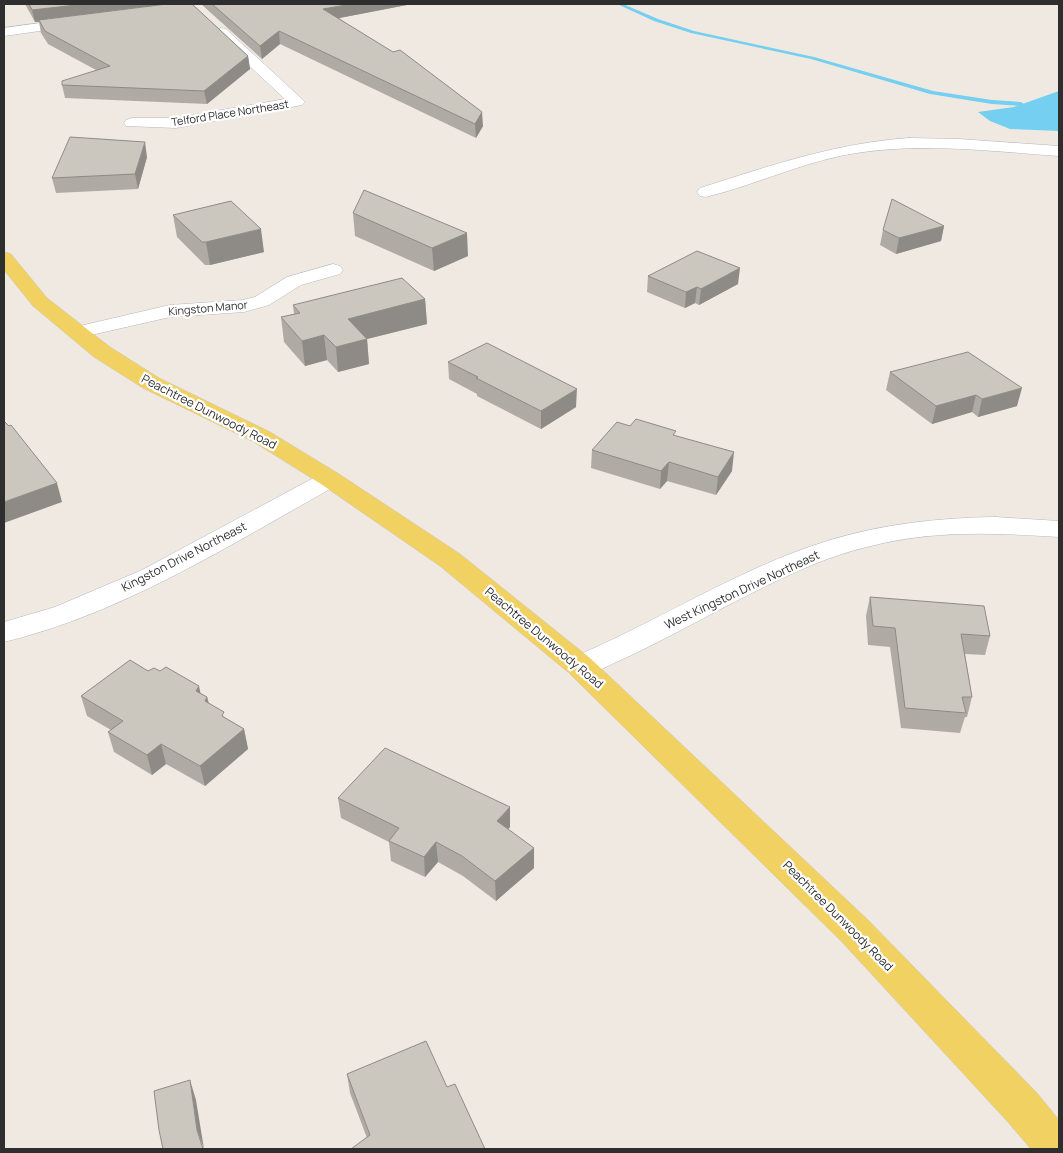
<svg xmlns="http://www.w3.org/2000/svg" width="1063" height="1153" font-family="Manrope,sans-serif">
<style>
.water{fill:#75cff0}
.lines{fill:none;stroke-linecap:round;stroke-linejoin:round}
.stream{fill:#75cff0;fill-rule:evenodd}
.minor-casing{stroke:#b4b7c1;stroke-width:1}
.major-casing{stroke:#c9c9c9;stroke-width:1}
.minor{fill:#fff;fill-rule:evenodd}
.major{fill:#f2d163;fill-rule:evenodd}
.wall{fill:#afaba4}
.shaded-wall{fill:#8e8b86}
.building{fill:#cbc7bf;stroke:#8e8b86}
.labels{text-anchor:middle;stroke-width:4.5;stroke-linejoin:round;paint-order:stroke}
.far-street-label{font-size:11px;fill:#2e2e2e;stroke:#fff}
.street-label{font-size:12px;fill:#2e2e2e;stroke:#fff}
</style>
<rect width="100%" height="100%" fill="#efe9e1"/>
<path class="water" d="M 1059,91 L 1059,131 L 1010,129 L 990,121 L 978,112 L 1014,107 Z"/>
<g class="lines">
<path class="stream" d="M 617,4 L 623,4 L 658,19 L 694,31 L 814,57 L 933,91 L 992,100 L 1021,102 L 1024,104 L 1021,106 L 992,104 L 930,94 L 811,59 L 691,33 L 654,21 Z"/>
<g class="minor-casing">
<path id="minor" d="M 77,18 L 82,19 L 84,22 L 82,25 L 4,36 L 4,28 Z
M 221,28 L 226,29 L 302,99 L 305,102 L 302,105 L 176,128 L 126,126 L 124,123 L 126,120 L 132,118 L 176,118 L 285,99 L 216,35 L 214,32 Z
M 909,138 L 959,139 L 1059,146 L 1059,156 C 986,151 913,141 840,156 C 794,166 751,186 706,197 L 700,196 L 697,192 L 700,188 C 769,166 836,143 909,138 Z
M 333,264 L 340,266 L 343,270 L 340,274 L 301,285 L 269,305 L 244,312 L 170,317 L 78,338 L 71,336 L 67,332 L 71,328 L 170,305 L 243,300 L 255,297 L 287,277 Z
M 330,472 L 339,474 L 342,479 L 339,484 C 231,544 124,613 4,642 L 4,622 L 55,607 L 142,570 L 321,474 Z
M 995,517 L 1059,521 L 1059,537 C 996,533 933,530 871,546 C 831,555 794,572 758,590 C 709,614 662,642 612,664 C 603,668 591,676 580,676 C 577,676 573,674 569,673 L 565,666 L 569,659 C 656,623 737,569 827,541 C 882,524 938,518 995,517 Z"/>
</g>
<g class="major-casing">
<path id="major" d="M 4,252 L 11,254 L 47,298 L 110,347 L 159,378 L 270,432 L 339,474 L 460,554 L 591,659 L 868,920 L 1037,1093 L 1059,1120 L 1059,1149 L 1031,1149 L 1007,1121 L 842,942 L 569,673 L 440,566 L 321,484 L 254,442 L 143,388 L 94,357 L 33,306 L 4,270 Z"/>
</g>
<use href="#minor" class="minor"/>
<use href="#major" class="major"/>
</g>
<path class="wall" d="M 25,4 L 192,4 L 248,56 L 250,69 L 207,104 L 65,98 L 62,85 L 96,70 L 48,44 L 41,33 L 39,22 L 35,22 Z
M 201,4 L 412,4 L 339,18 L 483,126 L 476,138 L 280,44 L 262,59 Z
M 147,157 L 138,189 L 56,193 L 52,178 Z
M 353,213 L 468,256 L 434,271 L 355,236 Z
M 173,215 L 264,252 L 210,265 L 205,265 L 177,237 Z
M 944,226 L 941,241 L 896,254 L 880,245 L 883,230 Z
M 648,276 L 738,284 L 699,305 L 695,303 L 685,308 L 647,292 Z
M 425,299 L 427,324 L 367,339 L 369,364 L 338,372 L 327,360 L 305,366 L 284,342 L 281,317 L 294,314 L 293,305 Z
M 448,362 L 576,407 L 541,429 L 477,396 L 477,394 L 449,379 Z
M 890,372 L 1017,406 L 978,417 L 972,412 L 932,424 L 886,390 Z
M 676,436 L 732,471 L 716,495 L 667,481 L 660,489 L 591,468 L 592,450 Z
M 870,597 L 990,636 L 985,655 L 965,654 L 972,697 L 967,717 L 965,717 L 960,733 L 901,728 L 890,647 L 868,645 L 866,616 Z
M 148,671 L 160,671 L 207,697 L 209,703 L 225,718 L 244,729 L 248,749 L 205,786 L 166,764 L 152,775 L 114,752 L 108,732 L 111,730 L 87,716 L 81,696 Z
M 338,798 L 510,827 L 508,829 L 534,868 L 496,901 L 463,876 L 438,862 L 425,877 L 391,861 L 389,842 L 341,818 Z
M 347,1074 L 447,1087 L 367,1138 L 350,1093 Z"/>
<path class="shaded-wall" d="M 85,4 L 186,4 L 35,22 L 32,10 Z
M 352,4 L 412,4 L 324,21 L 323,9 Z
M 279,31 L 280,44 L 262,59 L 260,46 Z
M 248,56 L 250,69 L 207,104 L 204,91 Z
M 482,112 L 483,126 L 476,138 L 475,124 Z
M 145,142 L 147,157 L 138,189 L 135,174 Z
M 944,226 L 941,241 L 896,254 L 899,238 Z
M 261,229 L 264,252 L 210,265 L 206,242 Z
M 467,233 L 468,256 L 434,271 L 432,248 Z
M 740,268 L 738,284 L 699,305 L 701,289 Z
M 697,287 L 695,303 L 685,308 L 686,292 Z
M 425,299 L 427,324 L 367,339 L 369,364 L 338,372 L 336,347 L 348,319 Z
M 324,335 L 327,360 L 305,366 L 302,341 Z
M 1022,388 L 1017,406 L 978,417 L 982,399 Z
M 577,389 L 576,407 L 541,429 L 541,411 Z
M 976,395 L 972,412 L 932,424 L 936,406 Z
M 734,452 L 732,471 L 716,495 L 718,477 Z
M 669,462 L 667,481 L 660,489 L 661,471 Z
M 57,483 L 62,502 L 4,523 L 4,502 Z
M 199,686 L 203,705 L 196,691 Z
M 207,697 L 212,717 L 205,701 Z
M 244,729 L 248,749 L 205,786 L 200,766 Z
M 161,744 L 166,764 L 152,775 L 147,755 Z
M 510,807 L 510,827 L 498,841 L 497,821 Z
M 436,842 L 438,862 L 425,877 L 424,857 Z
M 534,848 L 534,868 L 496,901 L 495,881 Z
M 190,1080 L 196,1100 L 204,1149 L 197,1130 Z"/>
<path class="building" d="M 29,4 L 85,4 L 32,10 Z
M 167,4 L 192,4 L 248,56 L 204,91 L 62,85 L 62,81 L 110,66 L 45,31 L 39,20 Z
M 212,4 L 352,4 L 323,9 L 393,52 L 400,50 L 482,112 L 475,124 L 279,31 L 260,46 Z
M 70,137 L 145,142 L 135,174 L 52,178 Z
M 364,190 L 467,233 L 432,248 L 353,213 Z
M 892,199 L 944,226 L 899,238 L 883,230 Z
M 231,201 L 261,229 L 206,242 L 202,242 L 173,215 Z
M 697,251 L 740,268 L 701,289 L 697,287 L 686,292 L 648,276 Z
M 402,278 L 425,299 L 348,319 L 367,339 L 336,347 L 324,335 L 302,341 L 281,317 L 300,313 L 293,305 Z
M 487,343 L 577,389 L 541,411 L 476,378 L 478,377 L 448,362 Z
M 968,352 L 1022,388 L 982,399 L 976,395 L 936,406 L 890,372 Z
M 636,419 L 676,431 L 673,435 L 734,452 L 718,477 L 669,462 L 661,471 L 592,450 L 617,422 L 630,426 Z
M 4,421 L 9,426 L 11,425 L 57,483 L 4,502 Z
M 870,597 L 984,606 L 990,636 L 961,634 L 972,697 L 962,697 L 966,713 L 905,708 L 895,628 L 873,626 Z
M 130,660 L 148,671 L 154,668 L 160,671 L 166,667 L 199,686 L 196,691 L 207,697 L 205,701 L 224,712 L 222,716 L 244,729 L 200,766 L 161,744 L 147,755 L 108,732 L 123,721 L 81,696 Z
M 385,748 L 510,807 L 497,821 L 534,848 L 495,881 L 462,856 L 436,842 L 424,857 L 389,841 L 399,828 L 338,798 Z
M 426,1041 L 447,1087 L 455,1084 L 485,1149 L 351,1149 L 370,1135 L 347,1074 Z
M 190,1080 L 197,1130 L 203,1149 L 163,1149 L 159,1130 L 154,1091 Z"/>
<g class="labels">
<g class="far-street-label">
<text transform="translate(230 113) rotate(-9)" y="4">Telford Place Northeast</text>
<text transform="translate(208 308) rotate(-5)" y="4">Kingston Manor</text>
</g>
<g class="street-label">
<text transform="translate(209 412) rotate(27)" y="4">Peachtree Dunwoody Road</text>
<text transform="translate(184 557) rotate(-27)" y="4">Kingston Drive Northeast</text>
<text transform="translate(742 590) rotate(-25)" y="4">West Kingston Drive Northeast</text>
<text transform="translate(544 638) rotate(40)" y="4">Peachtree Dunwoody Road</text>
<text transform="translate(838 916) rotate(45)" y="4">Peachtree Dunwoody Road</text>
</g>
</g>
<rect width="1063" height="1153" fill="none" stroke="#2e2e2e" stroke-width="10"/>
</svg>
